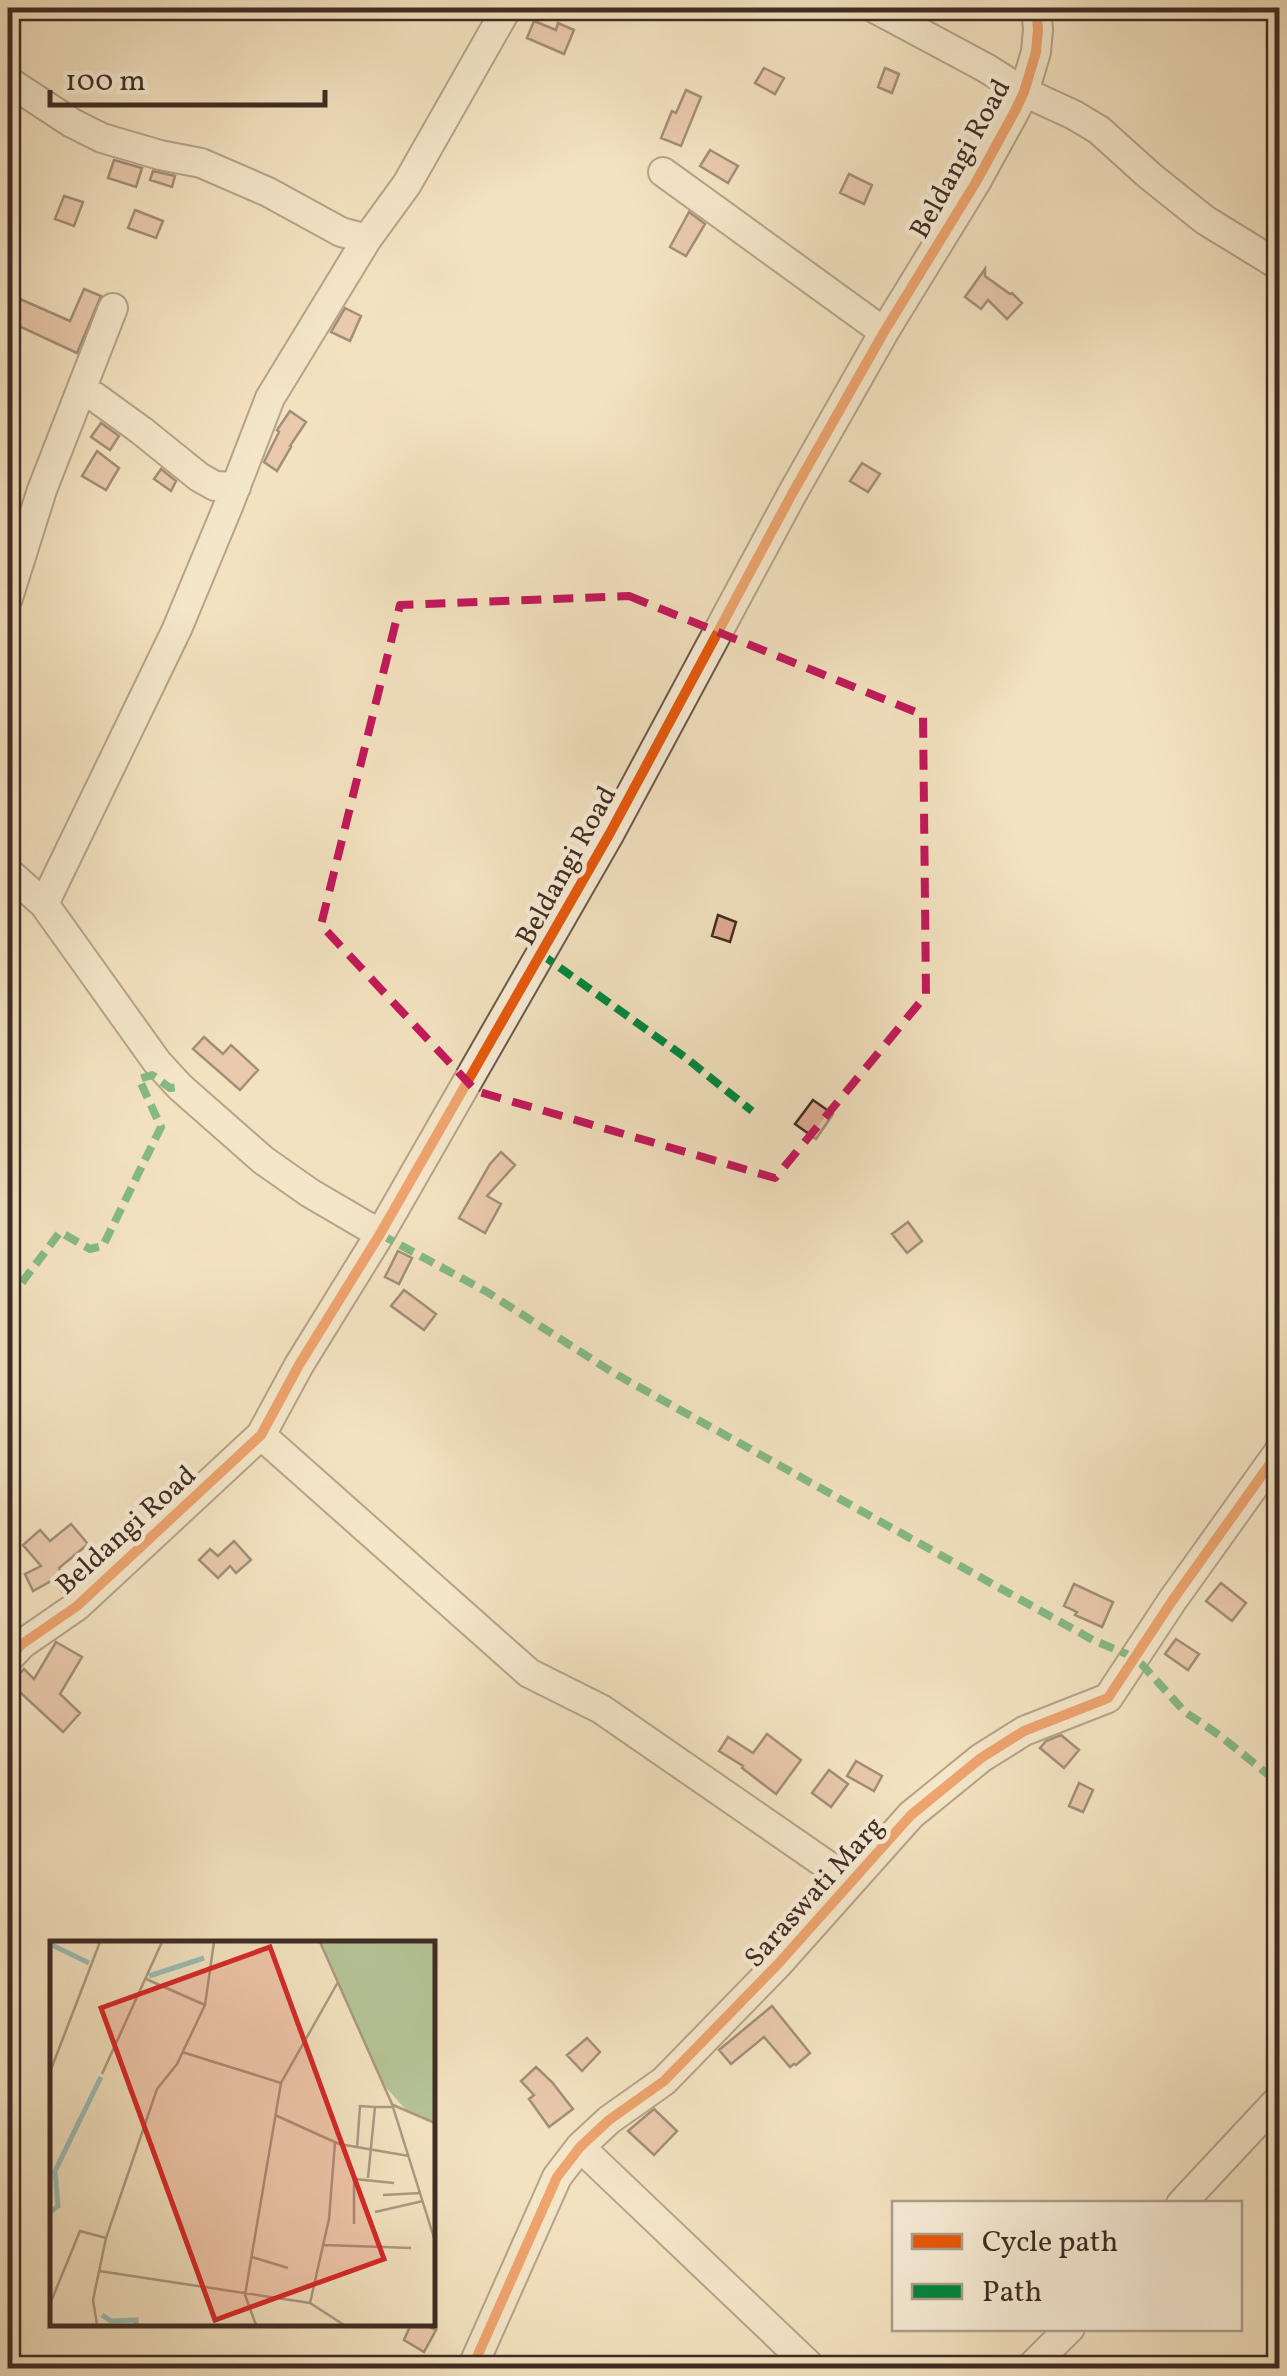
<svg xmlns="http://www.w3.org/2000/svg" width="1287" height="2376" font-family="Vollkorn,serif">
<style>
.building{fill:#e0ab94;stroke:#3f2c24;stroke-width:2.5}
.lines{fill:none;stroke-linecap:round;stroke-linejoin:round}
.minor-casing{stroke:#6c5a4b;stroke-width:32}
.minor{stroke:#f7ecd6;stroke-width:28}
.quiet{stroke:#00873e;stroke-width:8;stroke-dasharray:15 8;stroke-linecap:butt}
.cycleway-casing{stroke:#f7ecd6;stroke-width:16}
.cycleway{stroke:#e8590c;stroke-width:10}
.marked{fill:none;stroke:#c2185b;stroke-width:8;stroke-dasharray:20 12;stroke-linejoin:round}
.labels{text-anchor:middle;stroke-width:9;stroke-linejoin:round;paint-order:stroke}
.street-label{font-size:28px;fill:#3f2c24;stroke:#f7ecd6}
.inset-river{fill:none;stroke:#9bbdb5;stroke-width:5}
.inset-road{fill:none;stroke:#ab9982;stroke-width:2.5}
.view{fill:#d62828;fill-opacity:0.15;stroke:#d62828;stroke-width:5}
.inset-edge{fill:none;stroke:#3f2c24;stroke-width:5}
</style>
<rect width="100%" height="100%" fill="#f3e2c0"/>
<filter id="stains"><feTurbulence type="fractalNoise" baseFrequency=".002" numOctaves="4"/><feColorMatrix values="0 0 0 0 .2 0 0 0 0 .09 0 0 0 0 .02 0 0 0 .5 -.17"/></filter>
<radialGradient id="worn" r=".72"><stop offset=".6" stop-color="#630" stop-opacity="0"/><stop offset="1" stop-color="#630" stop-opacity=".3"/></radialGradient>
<path class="building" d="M 534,21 L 556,30 L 558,23 L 574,30 L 564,54 L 527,38 Z
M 764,68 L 784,78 L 775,94 L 755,83 Z
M 885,68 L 899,74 L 892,93 L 878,87 Z
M 686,90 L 701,97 L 681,146 L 661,138 L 672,111 L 676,113 Z
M 710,150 L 738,166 L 728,183 L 700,166 Z
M 114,160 L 142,168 L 136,187 L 108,178 Z
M 153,171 L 175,176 L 172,187 L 150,180 Z
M 849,174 L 872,185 L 864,204 L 840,193 Z
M 64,196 L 83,202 L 74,226 L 55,219 Z
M 135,210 L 163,221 L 156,238 L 128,228 Z
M 689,212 L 705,224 L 686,256 L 670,247 Z
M 985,269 L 985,276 L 1010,294 L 1012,293 L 1022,303 L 1007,319 L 988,300 L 981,309 L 965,297 Z
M 84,289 L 101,296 L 77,353 L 10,322 L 20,299 L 70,321 Z
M 345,308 L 361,316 L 350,341 L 331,332 Z
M 290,411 L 306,422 L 290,446 L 291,447 L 277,471 L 264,462 L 279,432 L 277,430 Z
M 101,423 L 119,436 L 110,450 L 91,437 Z
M 97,451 L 119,468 L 106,490 L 82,476 Z
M 862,463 L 880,474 L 868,492 L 850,481 Z
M 161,469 L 176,481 L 171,491 L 154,479 Z
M 718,915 L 736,922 L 730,942 L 712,936 Z
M 204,1037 L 223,1054 L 231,1045 L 258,1070 L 240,1090 L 193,1049 Z
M 813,1100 L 833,1114 L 816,1139 L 795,1124 Z
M 501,1152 L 515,1165 L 487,1196 L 501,1204 L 485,1233 L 459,1218 L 490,1164 Z
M 908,1222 L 922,1241 L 907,1253 L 892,1234 Z
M 398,1251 L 412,1258 L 399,1284 L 385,1277 Z
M 404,1290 L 436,1314 L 424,1330 L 391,1306 Z
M 71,1524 L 88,1544 L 59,1568 L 70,1589 L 64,1594 L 53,1580 L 33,1591 L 25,1574 L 41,1566 L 23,1545 L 40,1530 L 50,1541 Z
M 234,1541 L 251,1560 L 236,1573 L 230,1566 L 218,1578 L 199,1560 L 210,1549 L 218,1556 Z
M 1221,1583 L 1246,1603 L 1232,1621 L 1206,1601 Z
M 1074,1584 L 1113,1602 L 1102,1627 L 1075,1615 L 1077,1612 L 1064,1606 Z
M 1176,1639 L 1199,1654 L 1188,1670 L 1165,1654 Z
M 56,1642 L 82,1657 L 60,1694 L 80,1713 L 63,1732 L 10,1683 L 24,1669 L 34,1679 Z
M 767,1734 L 801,1760 L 776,1794 L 742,1768 L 743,1766 L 719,1751 L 728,1737 L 753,1753 Z
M 1061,1735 L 1079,1750 L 1064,1768 L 1040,1748 L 1046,1741 Z
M 856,1761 L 882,1776 L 874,1791 L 847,1776 Z
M 829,1770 L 848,1784 L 831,1807 L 812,1793 Z
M 1079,1783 L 1093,1790 L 1083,1812 L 1069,1806 Z
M 772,2006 L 810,2053 L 796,2065 L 794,2064 L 790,2067 L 764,2037 L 731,2064 L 719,2050 Z
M 587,2038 L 600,2052 L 582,2071 L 567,2055 Z
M 536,2067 L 552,2082 L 573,2109 L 549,2127 L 529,2099 L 534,2095 L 521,2081 Z
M 654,2109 L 677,2131 L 654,2155 L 628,2131 Z
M 411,2324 L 423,2324 L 436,2330 L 424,2352 L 404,2340 Z"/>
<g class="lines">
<g class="minor-casing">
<path id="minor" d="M 874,8 L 986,68 L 1024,92 L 1074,115 L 1099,130 L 1150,176 L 1205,220 L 1280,266
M 8,81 L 72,123 L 102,138 L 160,155 L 201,163 L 268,192 L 341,232 L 367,239
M 663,172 L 884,332
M 79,395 L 86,394 L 95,397 L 142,431 L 199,477 L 215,486 L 236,487
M 8,598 L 42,490 L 113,308
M 8,872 L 44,904 L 157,1062 L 180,1087 L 263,1160 L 310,1193 L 380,1234
M 44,904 L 177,629 L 229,504 L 270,398 L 367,239 L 407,184 L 507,8
M 261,1435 L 529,1673 L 601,1709 L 850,1881
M 8,1659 L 22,1644 L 77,1606 L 261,1435 L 299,1365 L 380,1234 L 610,833 L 792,494 L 884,332 L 976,182 L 1015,111 L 1024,92 L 1036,52 L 1038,29 L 1036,8
M 580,2147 L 812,2368
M 1181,2204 L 1280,2098
M 472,2368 L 557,2177 L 580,2147 L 609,2120 L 664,2081 L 778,1964 L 911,1815 L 981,1758 L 1024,1731 L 1108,1698 L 1172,1601 L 1280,1450
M 1030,2368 L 1070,2328"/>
</g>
<use href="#minor" class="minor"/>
<path class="quiet" d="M 541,954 L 686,1058 L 752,1111
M 380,1234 L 487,1292 L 612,1372 L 1093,1640 L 1136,1658 L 1185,1712 L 1219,1735 L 1280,1784
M 8,1301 L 60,1232 L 90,1249 L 103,1246 L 161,1127 L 139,1079 L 152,1075 L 170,1088 L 180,1087
M 8,1626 L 22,1644"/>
<g class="cycleway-casing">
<path id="cycleway" d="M 8,1659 L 22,1644 L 77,1606 L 261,1435 L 299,1365 L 380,1234 L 610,833 L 792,494 L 884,332 L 976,182 L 1015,111 L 1024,92 L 1036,52 L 1038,29 L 1036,8
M 472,2368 L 557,2177 L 580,2147 L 609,2120 L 664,2081 L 778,1964 L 911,1815 L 981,1758 L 1024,1731 L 1108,1698 L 1172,1601 L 1280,1450"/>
</g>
<use href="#cycleway" class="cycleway"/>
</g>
<path d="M0 0H1287V2376H0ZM 629,596 L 923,715 L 926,995 L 775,1178 L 476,1091 L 321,925 L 400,605 Z" fill="#f3e2c0" fill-opacity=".55" fill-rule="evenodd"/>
<path class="marked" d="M 629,596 L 923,715 L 926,995 L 775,1178 L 476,1091 L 321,925 L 400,605 Z"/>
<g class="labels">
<g class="street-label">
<text transform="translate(959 158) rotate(-61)" y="10">Beldangi Road</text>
<text transform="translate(565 865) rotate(-61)" y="10">Beldangi Road</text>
<text transform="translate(125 1529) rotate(-42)" y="10">Beldangi Road</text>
<text transform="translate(813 1891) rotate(-48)" y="10">Saraswati Marg</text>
</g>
</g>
<g transform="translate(50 1941)">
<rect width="385" height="385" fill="#f3e2c0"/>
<path d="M 270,1 L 385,1 L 385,181 L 356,169 L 334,144 Z" fill="#b5c497"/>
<path class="inset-river" d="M 0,3 L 39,22M 99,35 L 154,17M 0,271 L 8,265 L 5,230 L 51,136M 52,374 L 61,380 L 86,379 L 86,384"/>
<path class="inset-road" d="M 270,1 L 342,163 L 385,300M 96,38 L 155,64M 132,111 L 231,142M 0,131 L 50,1M 52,133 L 112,1M 343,164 L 385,182M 225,174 L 289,203 L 359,215M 307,207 L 310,165 L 325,166M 318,237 L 325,166 L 343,166M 333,254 L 371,252M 325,271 L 373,260M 304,283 L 304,238 L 344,242M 274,304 L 361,307M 202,316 L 238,327M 49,330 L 260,362 L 294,384M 260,362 L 279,278 L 285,201M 0,363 L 30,290 L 56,297M 47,384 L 43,359 L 56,297 L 107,148 L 127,123 L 155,64 L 164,1M 206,384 L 195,354 L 231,142 L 288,41"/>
<path class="view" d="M 220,6 L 334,318 L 165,379 L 51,67 Z"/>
<rect width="385" height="385" class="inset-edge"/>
</g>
<rect width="1287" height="2376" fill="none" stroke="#f3e2c0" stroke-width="40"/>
<rect x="10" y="10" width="1267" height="2356" fill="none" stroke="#3f2c24" stroke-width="5"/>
<rect x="20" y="20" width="1247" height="2336" fill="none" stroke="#3f2c24" stroke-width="2.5"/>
<rect x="892" y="2201" width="350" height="130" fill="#f7ecd6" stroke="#ad9f8f" stroke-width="2.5"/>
<rect x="912" y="2234" width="50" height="15" fill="#e8590c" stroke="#ad9f8f" stroke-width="2.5"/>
<text x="982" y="2251" font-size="30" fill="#3f2c24">Cycle path</text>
<rect x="912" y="2284" width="50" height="15" fill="#00873e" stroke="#ad9f8f" stroke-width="2.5"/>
<text x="982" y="2301" font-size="30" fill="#3f2c24">Path</text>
<path d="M50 90v15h275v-15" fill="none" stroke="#3f2c24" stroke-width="5"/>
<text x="65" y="90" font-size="30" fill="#3f2c24" stroke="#f7ecd6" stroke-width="8" paint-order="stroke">100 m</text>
<rect width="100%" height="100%" filter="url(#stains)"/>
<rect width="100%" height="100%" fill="url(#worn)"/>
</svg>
